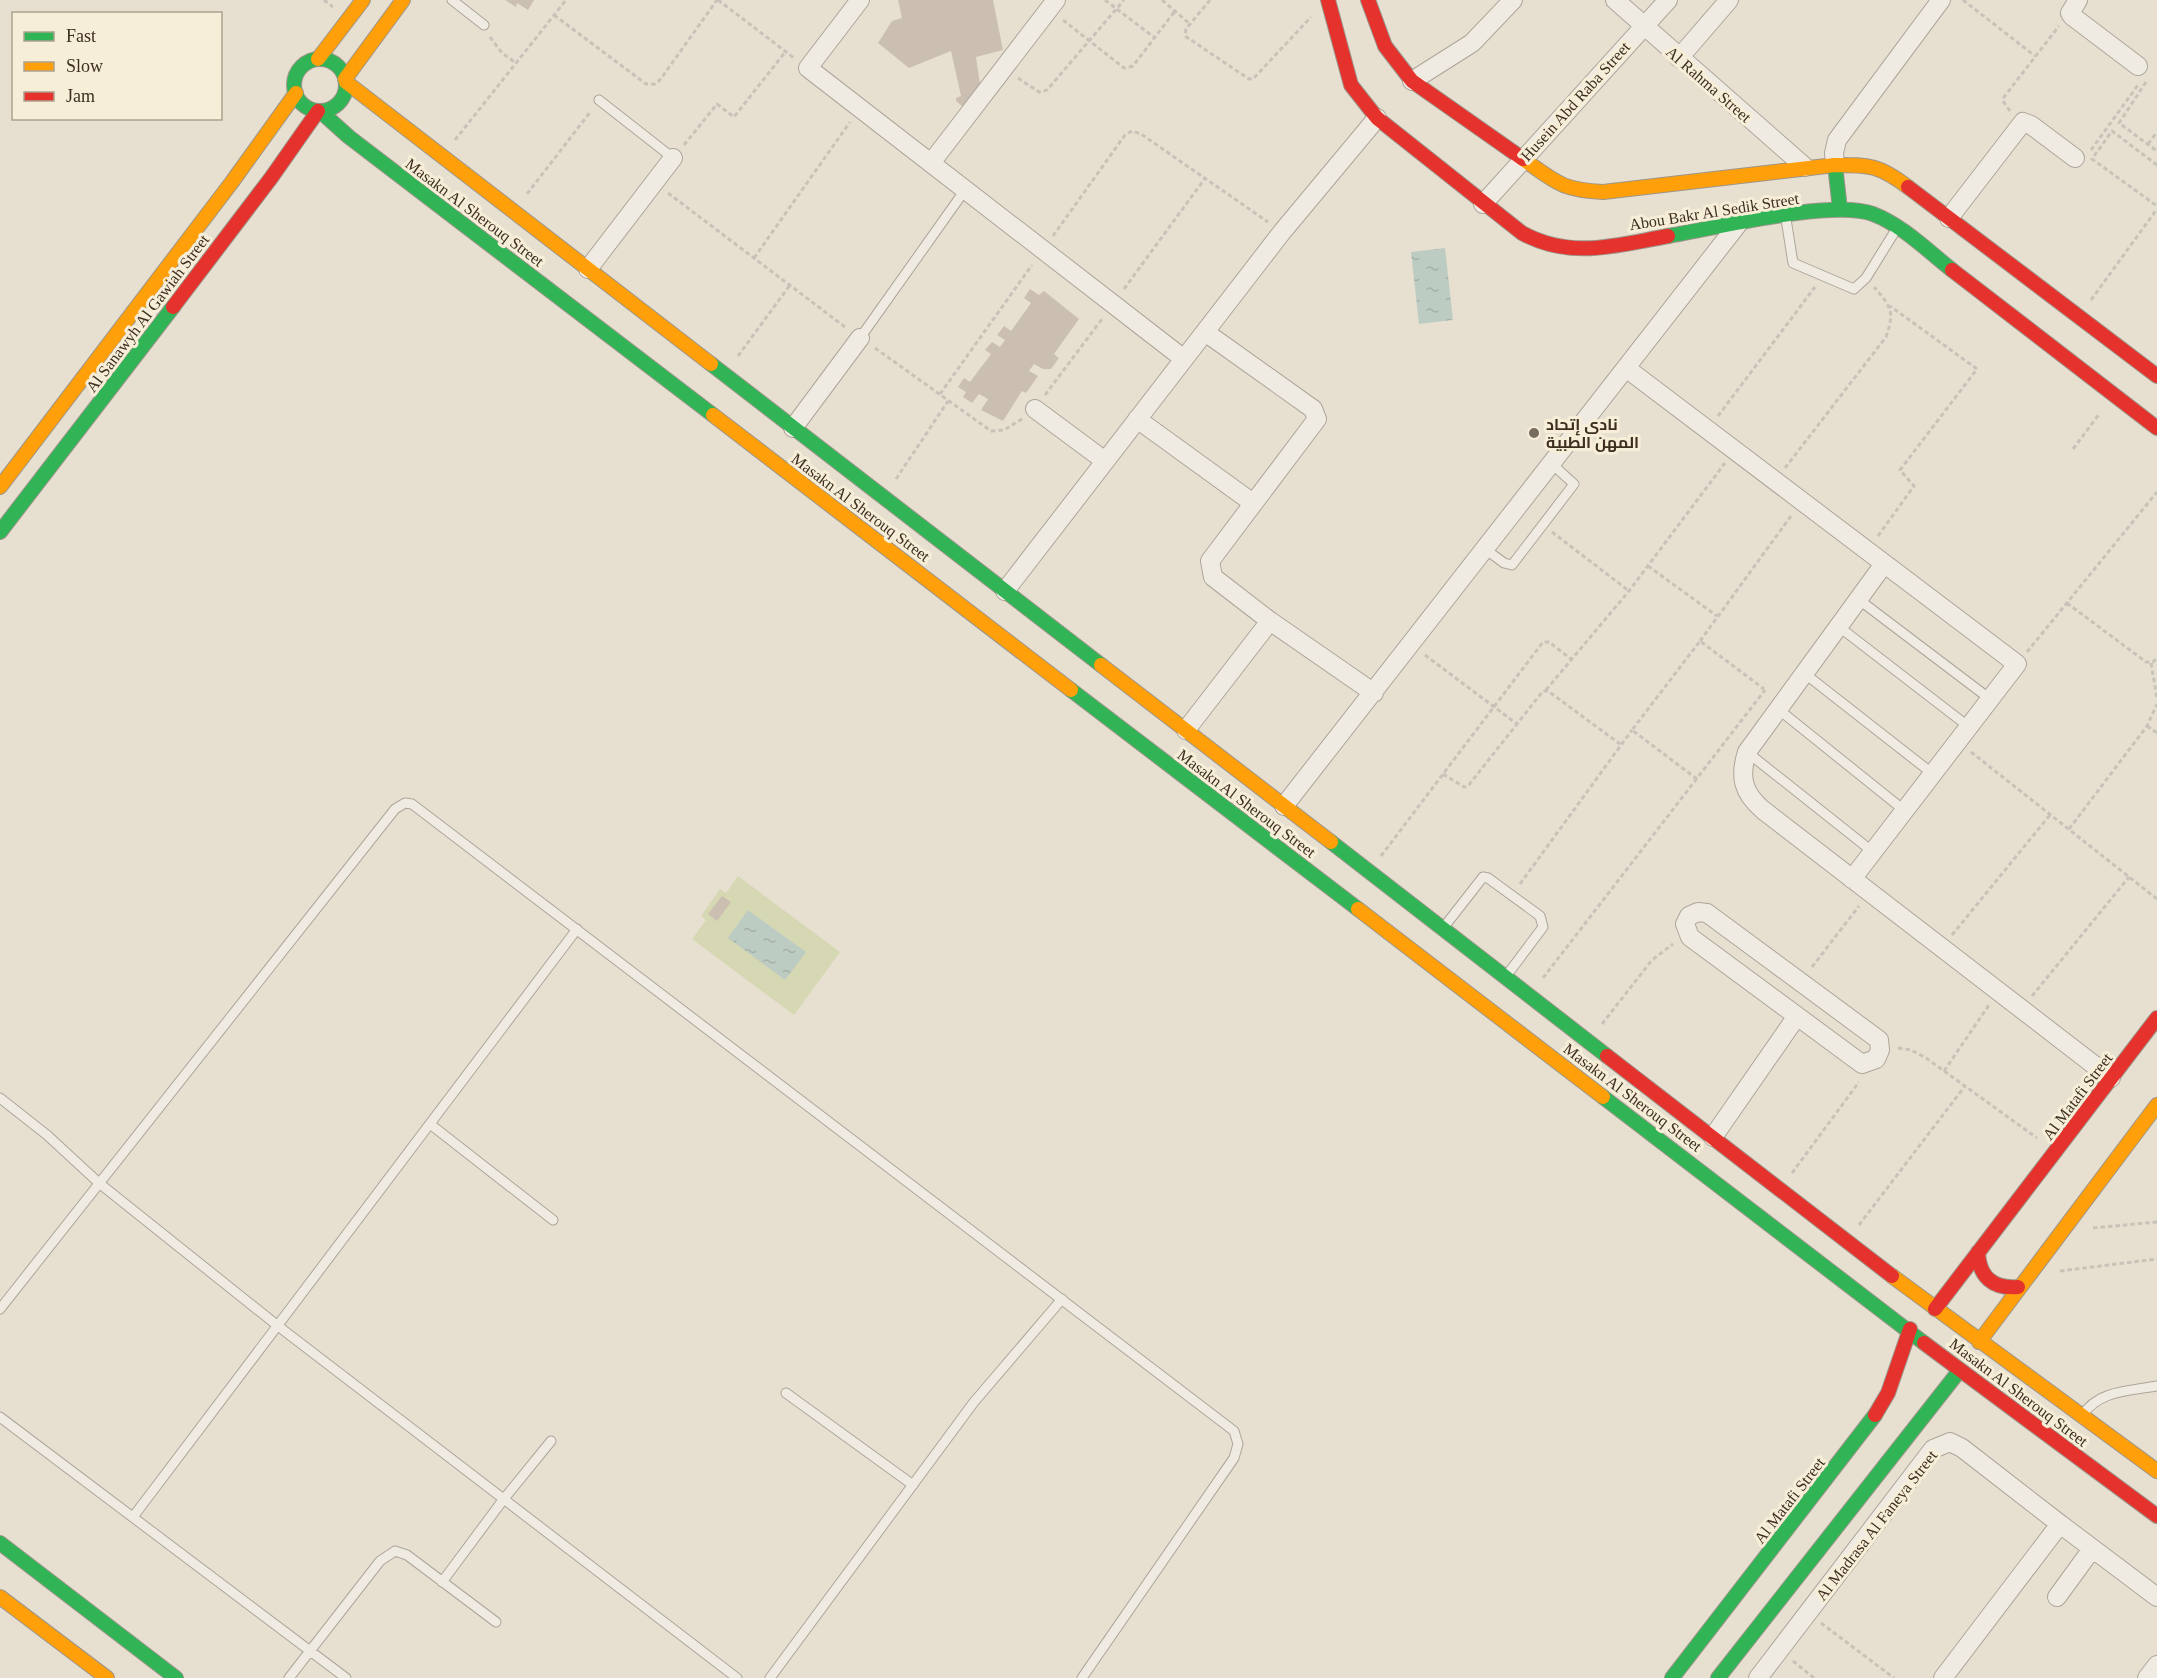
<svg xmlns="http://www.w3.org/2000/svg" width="2157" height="1678" font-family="'Times New Roman',Cairo,serif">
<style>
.pitch{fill:#d6d7b3}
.water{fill:url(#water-ripples)}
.building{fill:#cbbfb2}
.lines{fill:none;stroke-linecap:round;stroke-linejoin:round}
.lane-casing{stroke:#ada599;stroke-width:11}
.street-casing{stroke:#ada599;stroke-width:20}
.fast-casing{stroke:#9c958a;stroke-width:16}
.slow-casing{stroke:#9c958a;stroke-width:16}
.jam-casing{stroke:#9c958a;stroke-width:16}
.path{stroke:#c8c2b9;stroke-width:3;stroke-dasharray:4.5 3;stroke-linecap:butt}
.lane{stroke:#efebe3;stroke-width:9}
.street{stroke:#efebe3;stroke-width:18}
.fast{stroke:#30b455;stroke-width:14}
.slow{stroke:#ff9f0a;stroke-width:14}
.jam{stroke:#e5322d;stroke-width:14}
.poi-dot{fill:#786c5e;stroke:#f7eed8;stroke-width:2}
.labels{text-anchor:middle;stroke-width:6;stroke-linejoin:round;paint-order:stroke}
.street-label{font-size:16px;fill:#3d2e20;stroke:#f7eed8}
.poi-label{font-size:16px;font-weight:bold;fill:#3d2e20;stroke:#f7eed8;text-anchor:start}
</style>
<defs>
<pattern id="water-ripples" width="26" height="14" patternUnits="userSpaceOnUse" patternTransform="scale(1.5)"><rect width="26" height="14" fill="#bcccc2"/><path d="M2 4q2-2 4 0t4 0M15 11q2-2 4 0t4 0" fill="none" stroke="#a2b0a6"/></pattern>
</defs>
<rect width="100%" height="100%" fill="#e7e0d1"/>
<path class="pitch" d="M 738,876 L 840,952 L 794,1015 L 692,939 L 706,920 L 701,916 L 720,889 L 726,893 Z"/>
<path class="water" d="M 1445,248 L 1453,320 L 1419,324 L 1411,252 Z
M 748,910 L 806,952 L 785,980 L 728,938 Z"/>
<path class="building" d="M 505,0 L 534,0 L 528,10 L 517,3 L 516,7 Z
M 898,0 L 993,0 L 1003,50 L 976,57 L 981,91 L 970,103 L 962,106 L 956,101 L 956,98 L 961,96 L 951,51 L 909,68 L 878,43 L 892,21 L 902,18 Z
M 1030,289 L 1039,295 L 1044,291 L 1079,319 L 1054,354 L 1059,358 L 1051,369 L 1043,369 L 1034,364 L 1029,371 L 1038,376 L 1026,393 L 1022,391 L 1003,421 L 981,410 L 988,399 L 979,394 L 972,403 L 963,397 L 966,392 L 958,387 L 964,378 L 970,382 L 991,354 L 985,350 L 992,342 L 1000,347 L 1005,340 L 997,335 L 1004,326 L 1011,331 L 1031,303 L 1024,298 Z
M 722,896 L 731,902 L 717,921 L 708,914 Z"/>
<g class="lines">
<g class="lane-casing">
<path id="lane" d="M 452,0 L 484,25
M 599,100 L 673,158
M 1786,219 L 1793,263 L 1854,289 L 1866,278 L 1897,228
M 860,338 L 965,190
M 1485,549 L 1504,563 L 1512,565 L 1574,484 L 1552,464
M 1858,599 L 1990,699
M 1838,626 L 1969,727
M 1804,673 L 1933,774
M 1778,709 L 1905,811
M 1747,752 L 1873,852
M 1444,927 L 1483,877 L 1488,878 L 1540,916 L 1543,927 L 1507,975
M 0,1098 L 47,1135 L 99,1183 L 278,1326 L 737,1678
M 430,1124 L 553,1220
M 0,1309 L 395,809 L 405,803 L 412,804 L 1234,1431 L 1238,1444 L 1234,1458 L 1082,1678
M 786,1393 L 913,1485
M 2082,1416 C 2098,1390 2130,1391 2157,1386
M 0,1417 L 346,1678
M 133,1517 L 577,929
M 442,1582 L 503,1500 L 551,1441
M 289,1678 L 380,1561 L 395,1551 L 407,1555 L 496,1622
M 770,1678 L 974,1402 L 1062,1299"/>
</g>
<g class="street-casing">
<path id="street" d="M 860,0 L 808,68 L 1184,359
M 1615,0 L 1805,167
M 2078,0 L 2070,13 L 2072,16 L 2138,66
M 1679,58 L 1729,0
M 1412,81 L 1472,43 L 1513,0
M 931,163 L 1056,0
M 1835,165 L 1834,153 L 1837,140 L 1941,0
M 1483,204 L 1668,0
M 1949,218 L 2023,122 L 2031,125 L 2075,158
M 588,269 L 673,158
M 1626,368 L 2017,664 L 1852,879
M 1035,409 L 1105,461
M 1137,419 L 1253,503
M 793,428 L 860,338
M 1884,564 L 1747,752 C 1739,777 1743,793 1763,810 L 2111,1078
M 1005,591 L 1282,232 L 1377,118
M 1270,621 L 1374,693
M 1186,730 L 1270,621 L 1213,577 L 1210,561 L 1317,419 L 1313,409 L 1205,332
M 1284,806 L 1738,224
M 1698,912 L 1707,913 L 1879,1040 L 1880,1050 L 1876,1059 L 1862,1064 L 1690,937 L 1685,924 L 1689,916 Z
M 1713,1137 L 1797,1016
M 2060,1524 L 2157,1597
M 2057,1597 L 2092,1549
M 1758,1678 L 1933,1449 L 1950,1442 L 1962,1448 L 2060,1524 L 1943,1678
M 2147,1678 L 2157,1665"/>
</g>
<g class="fast-casing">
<path id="fast" d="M294 85a26 26 0 1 1 52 0a26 26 0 1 1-52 0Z
M 320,111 L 349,137 L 713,415
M 1835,165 L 1840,209
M 1668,236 C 1715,228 1833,199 1873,214 C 1902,225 1928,251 1952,270
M 711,364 L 1101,665
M 0,532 L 173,307
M 1071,690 L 1358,909
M 1331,842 L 1607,1056
M 1603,1097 L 1924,1343
M 0,1543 L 176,1678
M 1672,1678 L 1875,1415
M 1718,1678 L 1960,1370"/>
</g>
<g class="slow-casing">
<path id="slow" d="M 318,59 L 363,0
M 345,79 L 403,0
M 346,82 L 711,364
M 1523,159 C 1556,182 1561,190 1603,192 L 1835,165 C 1870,165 1879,165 1908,187
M 713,415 L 1071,690
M 0,487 L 232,182 L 296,93
M 1101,665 L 1331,842
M 1358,909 L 1603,1097
M 1892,1276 L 2157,1471
M 1979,1342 L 2157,1105
M 0,1597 L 107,1678"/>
</g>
<g class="jam-casing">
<path id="jam" d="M 1328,0 L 1351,85 L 1377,118 L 1522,233 C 1571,260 1617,245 1668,236
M 1368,0 L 1385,46 L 1412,81 L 1523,159
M 1908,187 L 2157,376
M 1952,270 L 2157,428
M 173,307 L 271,178 L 318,111
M 1607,1056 L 1892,1276
M 1978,1252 C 1979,1277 1993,1289 2018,1287
M 1935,1309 L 2157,1018
M 1924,1343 L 2157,1516
M 1875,1415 L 1888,1393 L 1910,1329"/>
</g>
<path class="path" d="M 324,0 L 333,7
M 718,0 L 794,58
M 1105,0 L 1155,38
M 1162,0 L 1190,24
M 1210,0 L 1186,29 L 1185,36 L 1249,79 L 1253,79 L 1311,17
M 1963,0 L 2035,56
M 554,15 L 646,84 L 655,84 L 660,80 L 717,0
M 1063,20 L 1124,68 L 1133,66 L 1175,11
M 490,37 L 502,53 L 516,63
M 1018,78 L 1039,92 L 1047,90 L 1124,0
M 2146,82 L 2119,123 L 2157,151
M 2010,111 L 2003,101 L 2004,97 L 2059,26
M 455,140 L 566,0
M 2148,144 L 2157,132
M 684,145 L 717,104 L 734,117 L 786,51
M 2091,150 L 2138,85
M 2157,165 L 2112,131 L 2092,159 L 2157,206
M 668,193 L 845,327
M 527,194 L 591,111
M 1053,236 L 1125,135 L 1132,131 L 1141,134 L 1268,222
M 754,258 L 850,122
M 1124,289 L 1206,177
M 2091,300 L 2157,209
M 875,348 L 991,431 L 1004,430 L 1022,419
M 738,356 L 790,285
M 940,394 L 1032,265
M 1045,395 L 1102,319
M 1718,416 L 1815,287
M 2073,449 L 2100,413
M 1785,468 L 1886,337 C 1895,311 1891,307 1874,287
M 896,479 L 948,401
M 1552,532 L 1629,591
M 1878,536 L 1914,486 L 1900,470 L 1977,369 L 1890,306
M 1648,566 L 1717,616
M 2067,603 L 2146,662 L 2153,662 L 2157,658
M 1700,641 L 1791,516
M 2027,652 L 2157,492
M 1425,655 L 1517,724 L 1543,691 L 1548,691 L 1620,744
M 2151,663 L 2157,698
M 1546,690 L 1629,591 L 1725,463
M 2147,726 L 2157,733
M 1971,752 L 2157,899
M 1443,774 L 1464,787 L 1468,786 L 1517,724
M 1697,779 L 1632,730 L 1700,641 L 1764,689
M 2069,829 L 2147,726 L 2157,704
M 1381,856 L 1543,642 L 1549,642 L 1571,659
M 1520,884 L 1632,730
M 1952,935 L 2050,815
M 1812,967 L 1859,906
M 1543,978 L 1765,690
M 2032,996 L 2129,877
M 1602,1024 L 1652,960 L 1673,944
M 1898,1048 L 1911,1050 L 1926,1058 L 2037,1138
M 1944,1071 L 1989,1005
M 1792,1173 L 1859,1082
M 1859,1225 L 1965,1086
M 2093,1228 L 2157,1222
M 2060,1271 L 2157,1259
M 1821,1623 L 1894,1678
M 1793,1661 L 1814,1678"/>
<use href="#lane" class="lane"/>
<use href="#street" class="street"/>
<use href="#fast" class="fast"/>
<use href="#slow" class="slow"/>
<use href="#jam" class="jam"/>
</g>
<circle class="poi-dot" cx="1534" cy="433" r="6"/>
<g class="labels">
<g class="street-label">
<text transform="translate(1709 84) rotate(41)" y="6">Al Rahma Street</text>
<text transform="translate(1575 101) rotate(-48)" y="6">Husein Abd Raba Street</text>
<text transform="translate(1714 211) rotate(-9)" y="6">Abou Bakr Al Sedik Street</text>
<text transform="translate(475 212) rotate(37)" y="6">Masakn Al Sherouq Street</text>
<text transform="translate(147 313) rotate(-53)" y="6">Al Sanawyh Al Gawiah Street</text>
<text transform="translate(861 507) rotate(37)" y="6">Masakn Al Sherouq Street</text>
<text transform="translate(1247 803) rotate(37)" y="6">Masakn Al Sherouq Street</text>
<text transform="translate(2077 1096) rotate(-53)" y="6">Al Matafi Street</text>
<text transform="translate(1633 1097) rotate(37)" y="6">Masakn Al Sherouq Street</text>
<text transform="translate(2019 1392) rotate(37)" y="6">Masakn Al Sherouq Street</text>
<text transform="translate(1789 1500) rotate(-52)" y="6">Al Matafi Street</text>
<text transform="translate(1876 1525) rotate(-52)" y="6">Al Madrasa Al Faneya Street</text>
</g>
<g class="poi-label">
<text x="1546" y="430">نادى إتحاد<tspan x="1546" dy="18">المهن الطبية</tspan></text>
</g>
</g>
<rect x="12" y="12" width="210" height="108" fill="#f7eed8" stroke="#ada18e" stroke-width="1.5"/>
<rect x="24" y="32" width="30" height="9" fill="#30b455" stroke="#ada18e" stroke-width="1.5"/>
<text x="66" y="42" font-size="18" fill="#3d2e20">Fast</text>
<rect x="24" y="62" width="30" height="9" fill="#ff9f0a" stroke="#ada18e" stroke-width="1.5"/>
<text x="66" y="72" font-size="18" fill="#3d2e20">Slow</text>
<rect x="24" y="92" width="30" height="9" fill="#e5322d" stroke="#ada18e" stroke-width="1.5"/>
<text x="66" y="102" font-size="18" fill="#3d2e20">Jam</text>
</svg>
